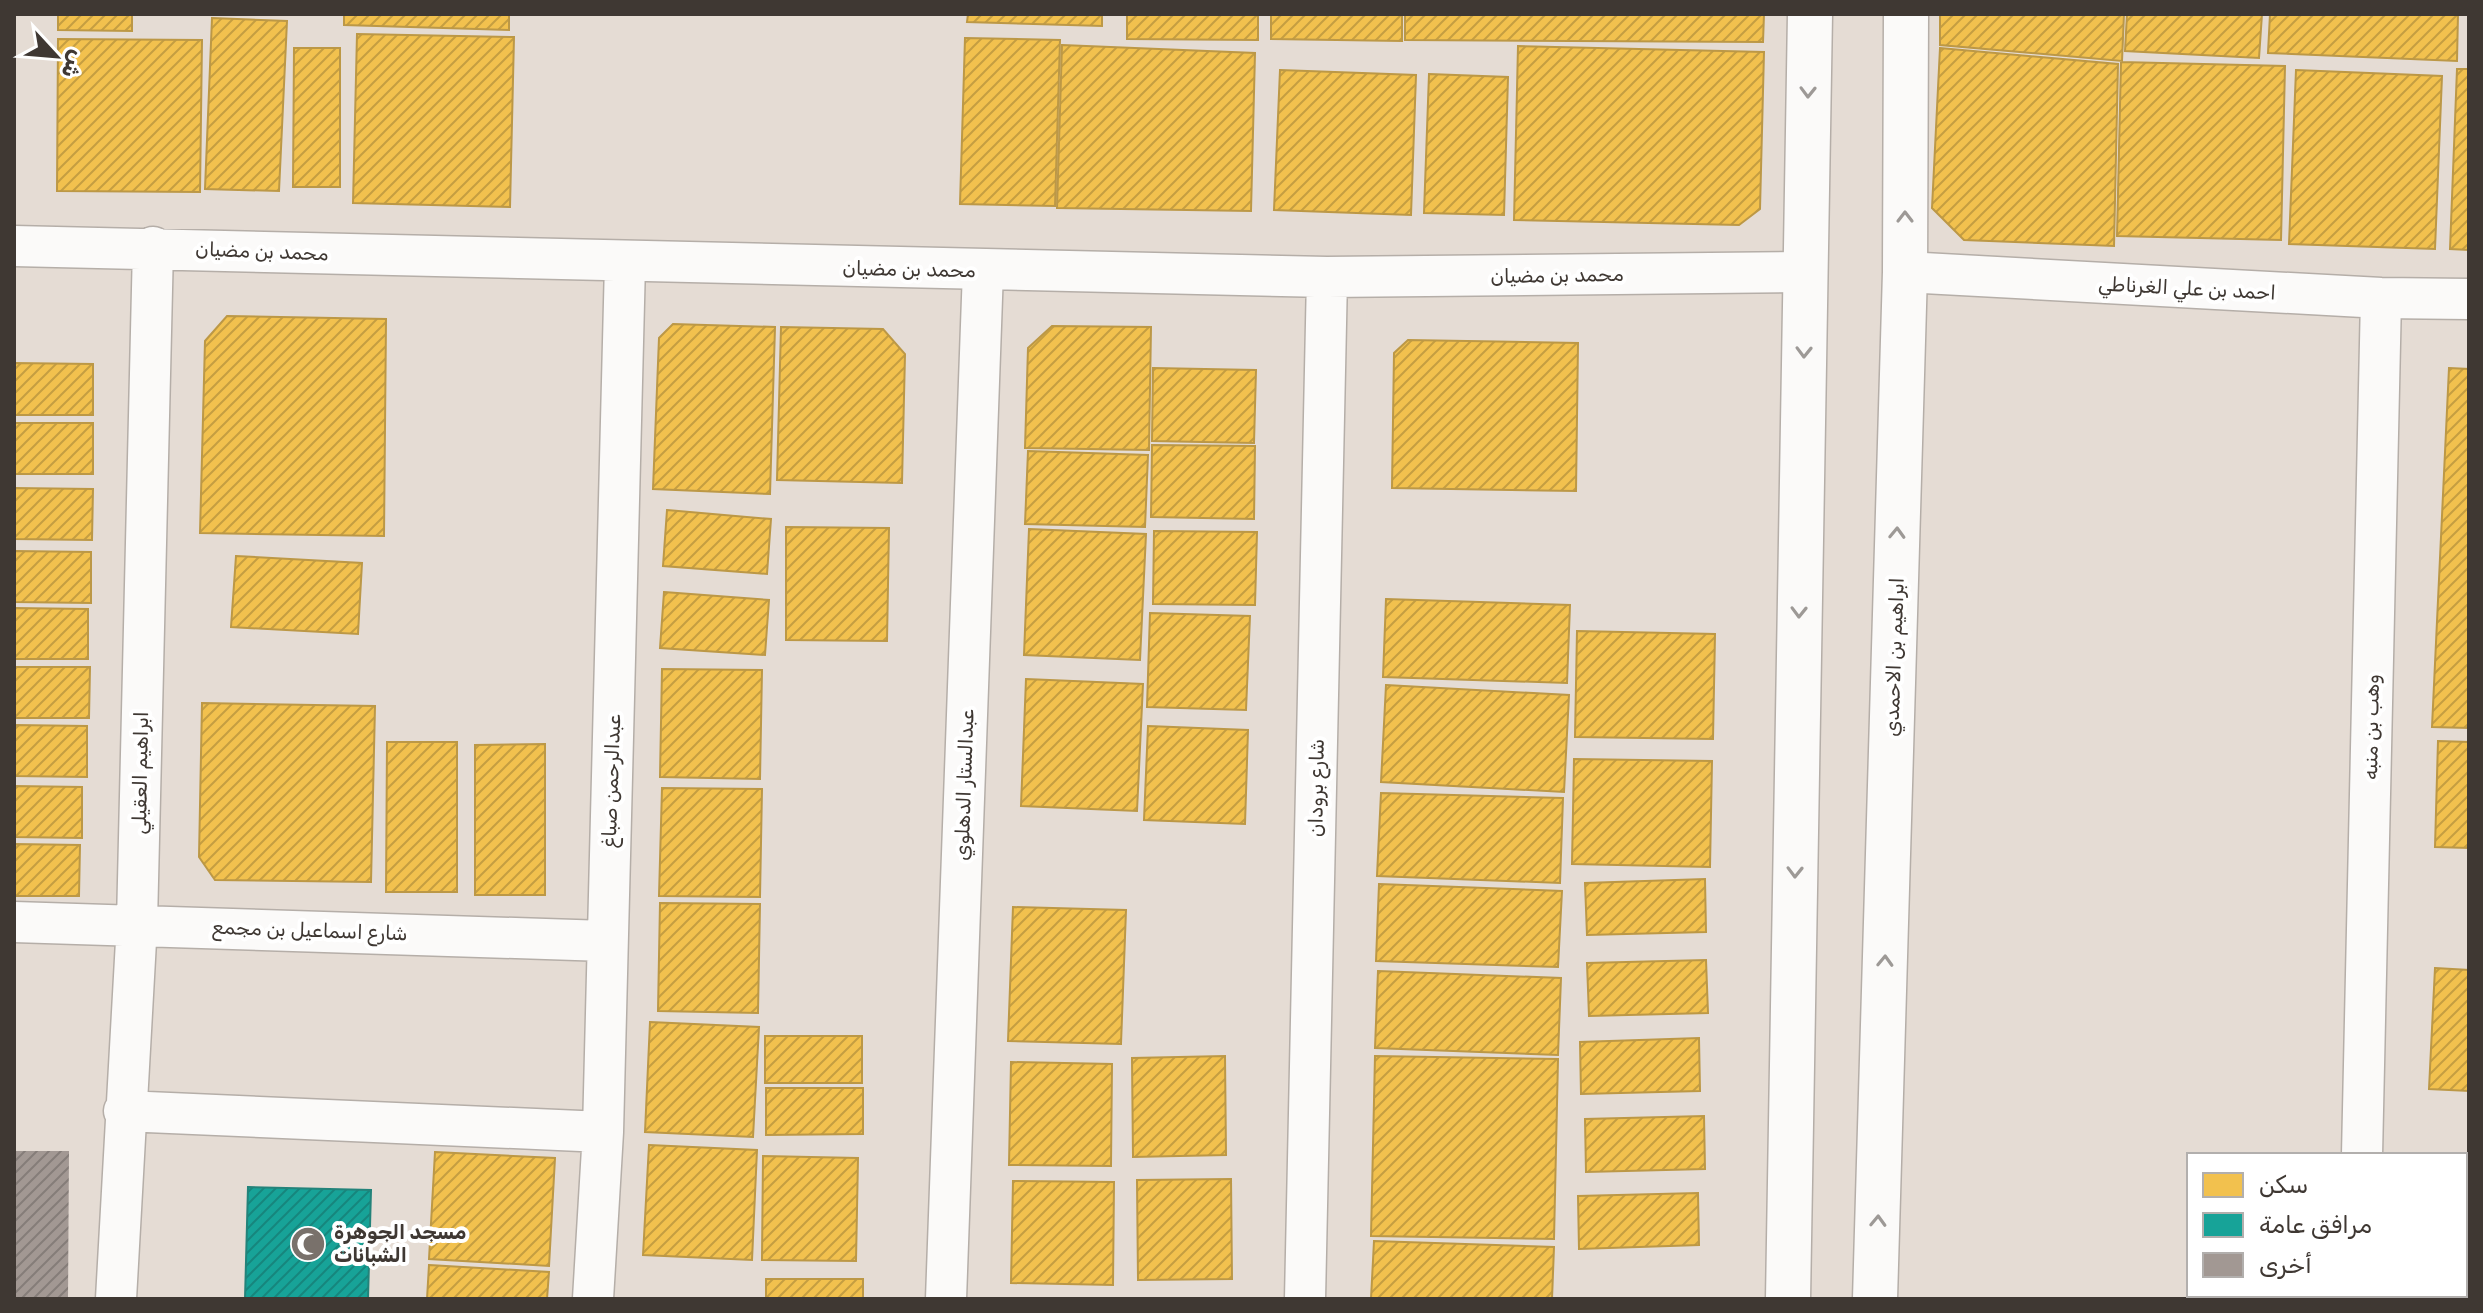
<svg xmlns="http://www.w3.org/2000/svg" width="2483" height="1313" font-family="Rubik,'Noto Naskh Arabic',sans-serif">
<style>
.homes{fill:url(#homes-hatch);stroke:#bc9846;stroke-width:2}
.public{fill:url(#public-hatch);stroke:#23837a;stroke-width:2}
.building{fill:url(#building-hatch)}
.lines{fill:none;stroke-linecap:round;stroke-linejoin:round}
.street-casing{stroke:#b5aea8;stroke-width:43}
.secondary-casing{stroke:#b5aea8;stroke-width:47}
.street{stroke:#fbfaf9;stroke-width:40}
.secondary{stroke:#fbfaf9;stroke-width:44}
.oneway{stroke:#9d9996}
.labels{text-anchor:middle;stroke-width:8;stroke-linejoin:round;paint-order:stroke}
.street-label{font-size:20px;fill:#3f3833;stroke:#fff}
.poi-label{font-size:20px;font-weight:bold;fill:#3f3833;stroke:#fff;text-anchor:start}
</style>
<defs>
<pattern id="homes-hatch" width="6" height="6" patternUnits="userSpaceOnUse" patternTransform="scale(2)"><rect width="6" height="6" fill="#f2c14e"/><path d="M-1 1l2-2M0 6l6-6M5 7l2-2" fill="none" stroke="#c59e41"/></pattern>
<pattern id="public-hatch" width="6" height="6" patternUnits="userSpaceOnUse" patternTransform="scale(2)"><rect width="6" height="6" fill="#17a398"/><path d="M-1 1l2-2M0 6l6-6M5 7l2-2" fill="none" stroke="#16867d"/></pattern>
<pattern id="building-hatch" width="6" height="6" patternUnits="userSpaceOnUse" patternTransform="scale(2)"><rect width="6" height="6" fill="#a29893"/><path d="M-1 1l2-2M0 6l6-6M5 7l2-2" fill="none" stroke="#857d79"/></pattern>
</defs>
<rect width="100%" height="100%" fill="#e5dcd4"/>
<path class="homes" d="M 58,14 L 132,14 L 132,31 L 58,30 Z
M 344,14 L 509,14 L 509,30 L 344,25 Z
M 968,14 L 1102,14 L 1102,26 L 967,22 Z
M 1127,14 L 1258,14 L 1258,40 L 1127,39 Z
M 1271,14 L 1402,14 L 1402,41 L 1271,39 Z
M 1405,14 L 1764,14 L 1763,42 L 1405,40 Z
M 1940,14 L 2124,14 L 2122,61 L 1940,45 Z
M 2127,14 L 2262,14 L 2259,58 L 2125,51 Z
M 2270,14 L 2458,14 L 2457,61 L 2268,53 Z
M 212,18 L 287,21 L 279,191 L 205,189 Z
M 357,34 L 514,37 L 510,207 L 353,203 Z
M 965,38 L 1060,40 L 1055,206 L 960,204 Z
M 58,39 L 202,40 L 200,192 L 57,191 Z
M 1062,45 L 1255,53 L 1251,211 L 1057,208 Z
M 1518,46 L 1764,52 L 1760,209 L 1739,225 L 1514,220 Z
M 294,48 L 340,48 L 340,187 L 293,187 Z
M 1940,48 L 2118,64 L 2114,246 L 1964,240 L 1932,208 Z
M 2121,62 L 2285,66 L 2281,240 L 2117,236 Z
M 2457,69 L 2469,69 L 2469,250 L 2450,249 Z
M 1280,70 L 1416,75 L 1411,215 L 1274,210 Z
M 2296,70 L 2442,76 L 2435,249 L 2289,244 Z
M 1429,74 L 1508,77 L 1504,215 L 1424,213 Z
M 227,316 L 386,319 L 384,536 L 200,533 L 205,341 Z
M 673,324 L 775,327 L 770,494 L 653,489 L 659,338 Z
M 1052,326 L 1151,327 L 1149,450 L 1025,448 L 1028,348 Z
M 781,327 L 883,329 L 905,354 L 902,483 L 777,480 Z
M 1408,340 L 1578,343 L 1576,491 L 1392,488 L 1394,353 Z
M 14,363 L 93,364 L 93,415 L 14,415 Z
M 1153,368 L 1256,370 L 1254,443 L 1152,441 Z
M 2449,368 L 2469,369 L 2469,728 L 2432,727 Z
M 14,423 L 93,423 L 93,474 L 14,474 Z
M 1152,445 L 1255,446 L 1254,519 L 1151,517 Z
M 1028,451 L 1148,455 L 1145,527 L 1025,524 Z
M 14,488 L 93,489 L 92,540 L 14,539 Z
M 667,510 L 771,519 L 767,574 L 663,566 Z
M 786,527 L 889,528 L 887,641 L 786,640 Z
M 1029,529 L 1146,534 L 1140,660 L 1024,655 Z
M 1154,531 L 1257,532 L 1255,605 L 1153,604 Z
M 14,551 L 91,552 L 91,603 L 14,602 Z
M 236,556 L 362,563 L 358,634 L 231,627 Z
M 664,592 L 769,600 L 765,655 L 660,648 Z
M 1386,599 L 1570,605 L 1567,683 L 1383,677 Z
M 14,608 L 88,609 L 88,659 L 14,659 Z
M 1150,613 L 1250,616 L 1246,710 L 1147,707 Z
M 1577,631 L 1715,634 L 1713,739 L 1575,737 Z
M 14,667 L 90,667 L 89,718 L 14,718 Z
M 662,669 L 762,670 L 760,779 L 660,777 Z
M 1026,679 L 1143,684 L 1137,811 L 1021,806 Z
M 1386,685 L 1569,695 L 1564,792 L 1381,782 Z
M 202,703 L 375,706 L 371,882 L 215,880 L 199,857 Z
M 14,725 L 87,726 L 87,777 L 14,776 Z
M 1148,726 L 1248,730 L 1245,824 L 1144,820 Z
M 2438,741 L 2469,742 L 2469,848 L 2435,847 Z
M 387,742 L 457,742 L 457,892 L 386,892 Z
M 545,744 L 545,895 L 475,895 L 475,745 Z
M 1574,759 L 1712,761 L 1710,867 L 1572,864 Z
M 14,786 L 82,787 L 82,838 L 14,837 Z
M 662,788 L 762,789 L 760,897 L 659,896 Z
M 1381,793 L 1563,798 L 1560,883 L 1377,876 Z
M 14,844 L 80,845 L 79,896 L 14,896 Z
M 1705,879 L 1706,932 L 1587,935 L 1585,883 Z
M 1379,884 L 1562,891 L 1558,967 L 1376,961 Z
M 660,903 L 760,904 L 758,1013 L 658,1011 Z
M 1013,907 L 1126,910 L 1121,1044 L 1008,1041 Z
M 1706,960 L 1708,1013 L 1589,1016 L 1587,963 Z
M 2435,968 L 2469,970 L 2469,1091 L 2429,1089 Z
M 1378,971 L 1561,978 L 1558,1055 L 1375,1048 Z
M 650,1022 L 759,1027 L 753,1137 L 645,1132 Z
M 765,1036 L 862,1036 L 862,1083 L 765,1083 Z
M 1699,1038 L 1700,1091 L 1581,1094 L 1580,1042 Z
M 1225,1056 L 1226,1155 L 1133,1157 L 1132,1058 Z
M 1375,1056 L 1558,1059 L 1554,1239 L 1371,1236 Z
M 1011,1062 L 1112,1064 L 1111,1166 L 1009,1165 Z
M 766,1088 L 863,1088 L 863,1134 L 766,1135 Z
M 1704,1116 L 1705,1169 L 1586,1172 L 1585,1119 Z
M 649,1145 L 757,1150 L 752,1260 L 643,1255 Z
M 435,1152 L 555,1158 L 549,1266 L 429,1259 Z
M 763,1156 L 858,1158 L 856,1261 L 762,1260 Z
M 1231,1179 L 1232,1279 L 1138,1280 L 1137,1180 Z
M 1013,1181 L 1114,1182 L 1113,1285 L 1011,1283 Z
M 1698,1193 L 1699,1245 L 1579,1249 L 1578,1196 Z
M 2465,1212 L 2469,1212 L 2469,1299 L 2424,1299 L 2424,1295 L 2465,1295 Z
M 1374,1241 L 1554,1247 L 1552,1299 L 1371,1299 Z
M 429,1265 L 549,1272 L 547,1299 L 427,1299 Z
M 766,1279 L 863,1279 L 863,1299 L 766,1299 Z"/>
<path class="public" d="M 248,1187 L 371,1190 L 368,1299 L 245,1299 Z"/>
<path class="building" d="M 14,1151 L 69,1151 L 68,1299 L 14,1299 Z"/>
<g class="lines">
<g class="street-casing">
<path id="street" d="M 14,246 L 1327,277 L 1805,272
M 1905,272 L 2381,298 L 2469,299
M 14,922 L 606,941
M 124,1111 L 603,1132
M 2362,1155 L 2381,298
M 116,1299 L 137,923 L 153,247
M 593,1299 L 603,1132 L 625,263
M 946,1299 L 983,270
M 1305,1299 L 1327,277
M 2358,1299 L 2358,1295"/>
</g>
<g class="secondary-casing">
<path id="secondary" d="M 1788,1299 L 1810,14
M 1875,1299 L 1905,272 L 1906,14"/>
</g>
<use href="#street" class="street"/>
<use href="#secondary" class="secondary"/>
</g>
<defs><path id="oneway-chevron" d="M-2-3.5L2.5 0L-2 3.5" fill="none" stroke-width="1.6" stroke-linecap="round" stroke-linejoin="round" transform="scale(2)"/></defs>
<g class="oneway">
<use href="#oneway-chevron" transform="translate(1808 92) rotate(91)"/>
<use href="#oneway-chevron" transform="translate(1905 217) rotate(-90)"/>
<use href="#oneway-chevron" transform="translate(1804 352) rotate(91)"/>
<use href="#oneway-chevron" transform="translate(1897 533) rotate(-88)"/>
<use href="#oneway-chevron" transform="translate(1799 612) rotate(91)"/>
<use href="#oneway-chevron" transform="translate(1795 872) rotate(91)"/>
<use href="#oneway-chevron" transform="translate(1885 961) rotate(-88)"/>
<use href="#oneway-chevron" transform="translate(1878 1221) rotate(-88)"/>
</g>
<defs>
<g id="mosque-disc" transform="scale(1.8)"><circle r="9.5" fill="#79716b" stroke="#fff"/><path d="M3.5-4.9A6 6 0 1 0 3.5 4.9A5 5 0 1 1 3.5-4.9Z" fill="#fff"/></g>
</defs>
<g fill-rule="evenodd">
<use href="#mosque-disc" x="308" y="1244"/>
</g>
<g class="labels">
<g class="street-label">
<text transform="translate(262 251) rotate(2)" y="7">محمد بن مضيان</text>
<text transform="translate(909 269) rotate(1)" y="7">محمد بن مضيان</text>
<text transform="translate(1557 275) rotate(-1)" y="7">محمد بن مضيان</text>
<text transform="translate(2187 288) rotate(3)" y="7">احمد بن علي الغرناطي</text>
<text transform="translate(1894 657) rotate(-88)" y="7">ابراهيم بن الاحمدي</text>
<text transform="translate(2371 727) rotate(-89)" y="7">وهب بن منبه</text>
<text transform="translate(140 773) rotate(-89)" y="7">ابراهيم العقيلي</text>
<text transform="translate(611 781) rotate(-88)" y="7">عبدالرحمن صباغ</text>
<text transform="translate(964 785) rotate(-88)" y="7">عبدالستار الدهلوي</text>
<text transform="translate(1316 788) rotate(-89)" y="7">شارع برودان</text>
<text transform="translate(310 930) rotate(2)" y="7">شارع اسماعيل بن مجمع</text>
</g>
<g class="poi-label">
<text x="334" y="1239">مسجد الجوهرة<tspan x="334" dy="23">الشبانات</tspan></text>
</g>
</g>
<rect width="2483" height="1313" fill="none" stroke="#3f3833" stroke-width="32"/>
<rect x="2187" y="1153" width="280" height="144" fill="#ffffff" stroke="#b2afad" stroke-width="2"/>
<rect x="2203" y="1173" width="40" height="24" fill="#f2c14e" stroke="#b2afad" stroke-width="2"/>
<text x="2259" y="1193" font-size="24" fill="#3f3833">سكن</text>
<rect x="2203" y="1213" width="40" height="24" fill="#17a398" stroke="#b2afad" stroke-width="2"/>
<text x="2259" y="1233" font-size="24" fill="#3f3833">مرافق عامة</text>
<rect x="2203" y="1253" width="40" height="24" fill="#a29893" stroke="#b2afad" stroke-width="2"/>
<text x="2259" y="1273" font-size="24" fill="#3f3833">أخرى</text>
<g transform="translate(56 56) rotate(116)" stroke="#ffffff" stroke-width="6" paint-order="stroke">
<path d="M0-6L14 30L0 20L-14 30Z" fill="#3f3833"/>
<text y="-12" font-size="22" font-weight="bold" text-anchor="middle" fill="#3f3833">ش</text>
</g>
</svg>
